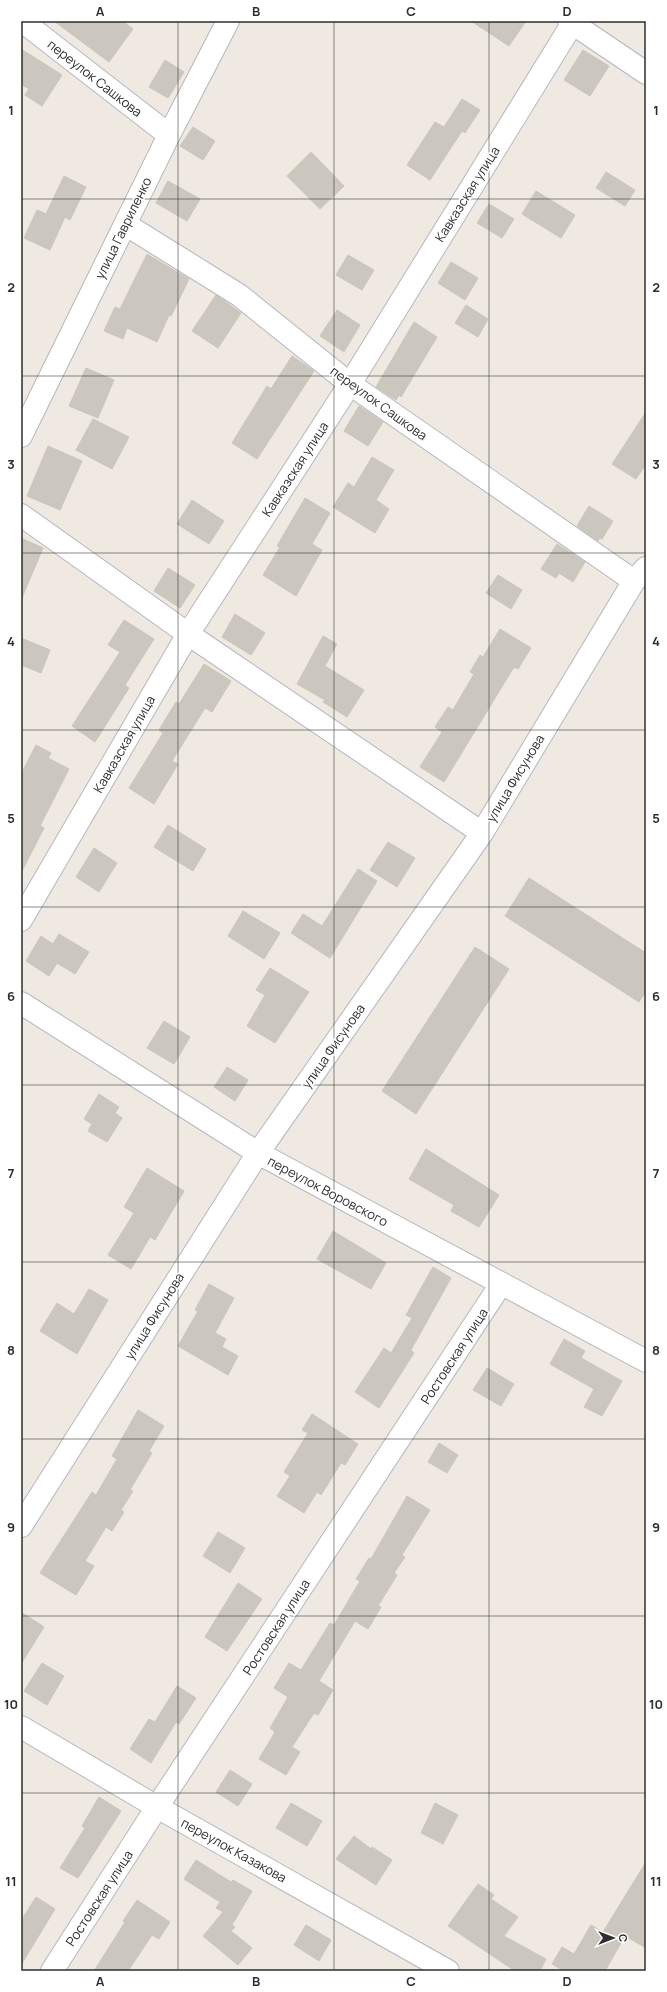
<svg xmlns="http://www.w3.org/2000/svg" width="667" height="1992" font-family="Manrope,sans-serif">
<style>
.building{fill:#cbc7bf;stroke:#cbc5ba}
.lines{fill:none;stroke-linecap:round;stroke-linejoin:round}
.minor-casing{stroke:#b4b7c1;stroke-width:24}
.minor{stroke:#fff;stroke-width:22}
.grid{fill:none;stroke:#2e2e2e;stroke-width:1;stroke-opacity:0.55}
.labels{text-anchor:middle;stroke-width:3.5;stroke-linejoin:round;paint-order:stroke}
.street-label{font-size:13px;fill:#2e2e2e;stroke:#fff}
.neatline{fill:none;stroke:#2e2e2e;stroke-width:1.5}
.grid-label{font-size:13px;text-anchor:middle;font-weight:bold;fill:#2e2e2e}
</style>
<rect width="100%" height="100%" fill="#efe9e1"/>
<path class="building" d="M 54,21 L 123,21 L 133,29 L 109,62 Z
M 471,21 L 526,21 L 509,46 Z
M 21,49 L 62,75 L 42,106 L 25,95 L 29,89 L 21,84 Z
M 583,50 L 609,66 L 590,96 L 564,80 Z
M 165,60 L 184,72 L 168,98 L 149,87 Z
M 462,99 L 480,110 L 465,133 L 462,131 L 430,180 L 407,165 L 435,122 L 444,127 Z
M 193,127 L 215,141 L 203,160 L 180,146 Z
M 311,152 L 344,186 L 320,209 L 287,176 Z
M 606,172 L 635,190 L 625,206 L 596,188 Z
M 64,176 L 86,187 L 70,220 L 65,217 L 50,250 L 24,238 L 37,210 L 46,214 Z
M 168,181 L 200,199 L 187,221 L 156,203 Z
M 536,191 L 575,215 L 561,238 L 522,214 Z
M 489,204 L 514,219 L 502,238 L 477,223 Z
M 147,254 L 189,279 L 171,316 L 169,315 L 157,342 L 127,328 L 123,339 L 104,331 L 115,307 L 120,309 Z
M 348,255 L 374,270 L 362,290 L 336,275 Z
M 451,262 L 478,278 L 465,300 L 438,283 Z
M 216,295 L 241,313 L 218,348 L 192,331 Z
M 466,305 L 488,319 L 478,337 L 455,323 Z
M 337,310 L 360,325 L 344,352 L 320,336 Z
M 414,322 L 437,337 L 401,397 L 399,395 L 396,400 L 376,387 Z
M 292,356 L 314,371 L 257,459 L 232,443 L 267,386 L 271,389 Z
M 86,368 L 114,380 L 98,418 L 69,406 Z
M 359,406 L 383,422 L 368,446 L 344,431 Z
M 646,412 L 646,464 L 636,479 L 612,464 Z
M 93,419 L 129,437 L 112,469 L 76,450 Z
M 48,446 L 82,461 L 60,510 L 27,496 Z
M 372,457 L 394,470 L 376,500 L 389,509 L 375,533 L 333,507 L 348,483 L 354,487 Z
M 305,498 L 330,513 L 312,544 L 322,550 L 296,596 L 263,575 L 280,547 L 277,546 Z
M 192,500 L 224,521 L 209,544 L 177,524 Z
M 589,506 L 613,521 L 602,539 L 600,538 L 598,541 L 577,526 Z
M 21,538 L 43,548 L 21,600 Z
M 557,544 L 585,562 L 573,582 L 559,573 L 556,578 L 541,569 Z
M 168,568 L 195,585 L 180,608 L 154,591 Z
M 498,575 L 522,590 L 511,609 L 486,593 Z
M 235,614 L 265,633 L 251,655 L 222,637 Z
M 124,620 L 154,639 L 125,685 L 129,688 L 95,742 L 72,726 L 120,652 L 108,645 Z
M 500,629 L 531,648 L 518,669 L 514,667 L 444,782 L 420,767 L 442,732 L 435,727 L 448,707 L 453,710 L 474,674 L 470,672 L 480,655 L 483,657 Z
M 323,636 L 337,644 L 325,666 L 364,690 L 347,717 L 323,702 L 325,700 L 297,684 Z
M 21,638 L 50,650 L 41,673 L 21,665 Z
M 204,664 L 231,681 L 212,712 L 205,708 L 172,761 L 178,764 L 154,804 L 129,788 L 163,733 L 159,730 L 176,702 L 179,704 Z
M 36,745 L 51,753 L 48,758 L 69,769 L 40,826 L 44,828 L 21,873 L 21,774 Z
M 168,825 L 206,849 L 193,871 L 154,847 Z
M 388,842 L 415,858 L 397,887 L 370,870 Z
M 94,848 L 117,863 L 99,892 L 76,877 Z
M 358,869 L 377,881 L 330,958 L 291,933 L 303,914 L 322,926 Z
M 529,878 L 646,953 L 646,991 L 639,1002 L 505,916 Z
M 243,911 L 280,933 L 264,959 L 228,936 Z
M 59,934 L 89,952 L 75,974 L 57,963 L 49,976 L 26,961 L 41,936 L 53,944 Z
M 475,947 L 509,969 L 416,1114 L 382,1091 Z
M 270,968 L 309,992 L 275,1043 L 247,1026 L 265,995 L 256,990 Z
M 164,1021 L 190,1037 L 174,1064 L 147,1048 Z
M 227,1067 L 248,1080 L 235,1101 L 214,1087 Z
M 99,1094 L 119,1107 L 115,1113 L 122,1118 L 107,1142 L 88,1131 L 92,1124 L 84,1119 Z
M 426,1149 L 499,1195 L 479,1227 L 451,1211 L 454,1205 L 409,1179 Z
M 147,1168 L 184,1191 L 155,1240 L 150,1237 L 131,1269 L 108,1255 L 134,1213 L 124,1207 Z
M 333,1231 L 386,1263 L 371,1289 L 317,1259 Z
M 433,1267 L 451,1278 L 411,1350 L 414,1353 L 379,1408 L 355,1392 L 384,1348 L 391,1353 L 412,1318 L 406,1315 Z
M 209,1284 L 234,1298 L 215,1333 L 226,1339 L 222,1347 L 238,1356 L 228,1375 L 178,1346 L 198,1311 L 195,1310 Z
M 89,1289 L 108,1300 L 77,1354 L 40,1331 L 57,1303 L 74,1314 Z
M 564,1339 L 585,1351 L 581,1358 L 622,1381 L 602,1416 L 584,1407 L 594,1389 L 550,1364 Z
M 487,1368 L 514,1384 L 501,1406 L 473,1390 Z
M 138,1410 L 164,1426 L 149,1451 L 152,1453 L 130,1490 L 133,1491 L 121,1510 L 124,1512 L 112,1531 L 106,1527 L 85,1561 L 94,1566 L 76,1595 L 40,1573 L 92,1492 L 96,1495 L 117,1459 L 112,1456 Z
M 312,1414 L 358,1444 L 345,1465 L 341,1463 L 321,1495 L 317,1492 L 304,1513 L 277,1496 L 290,1476 L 284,1472 L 308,1433 L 302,1430 Z
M 439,1443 L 458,1455 L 447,1473 L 428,1462 Z
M 407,1496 L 430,1510 L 402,1555 L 405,1557 L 394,1573 L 397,1575 L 378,1606 L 381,1607 L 368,1629 L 355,1621 L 319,1681 L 333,1690 L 318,1715 L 314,1713 L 292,1747 L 300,1752 L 286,1775 L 259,1759 L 275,1732 L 270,1728 L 288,1697 L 274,1688 L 289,1663 L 301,1670 L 330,1623 L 334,1625 L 360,1581 L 356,1579 L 369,1558 L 371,1559 Z
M 218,1532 L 245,1548 L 230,1573 L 203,1556 Z
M 238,1583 L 262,1599 L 227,1651 L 205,1637 Z
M 21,1612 L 44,1627 L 21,1664 Z
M 42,1663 L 64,1676 L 47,1705 L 24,1691 Z
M 177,1686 L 196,1698 L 179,1724 L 176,1722 L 151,1763 L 130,1749 L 149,1719 L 155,1722 Z
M 230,1770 L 252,1784 L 238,1806 L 216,1792 Z
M 99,1797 L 121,1811 L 78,1878 L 60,1868 L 85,1828 L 82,1826 Z
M 291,1803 L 322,1821 L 307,1846 L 276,1828 Z
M 435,1803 L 458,1815 L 443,1844 L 421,1833 Z
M 354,1836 L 371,1849 L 372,1847 L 392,1860 L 376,1885 L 336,1859 Z
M 196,1860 L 231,1882 L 233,1880 L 252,1891 L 232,1925 L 235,1927 L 231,1931 L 252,1948 L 238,1965 L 203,1936 L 223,1912 L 216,1908 L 220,1902 L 184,1879 Z
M 646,1862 L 646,1948 L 625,1936 L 605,1971 L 564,1971 L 552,1964 L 562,1947 L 574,1954 L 591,1925 L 603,1932 Z
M 478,1884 L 494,1895 L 491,1899 L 518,1917 L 504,1936 L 546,1959 L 540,1971 L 515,1971 L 448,1926 Z
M 36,1897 L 55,1909 L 21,1965 L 21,1921 Z
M 137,1900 L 170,1922 L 159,1939 L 152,1935 L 128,1971 L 94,1971 L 125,1922 L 123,1921 Z
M 306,1925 L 331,1940 L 319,1961 L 294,1945 Z"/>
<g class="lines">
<g class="minor-casing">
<path id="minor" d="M 22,21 L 169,135
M 569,21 L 646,73
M 125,224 L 239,295 L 350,384 L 634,581
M 21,436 L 169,135 L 228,21
M 21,515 L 188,634 L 482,833
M 21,920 L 188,634 L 350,384 L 574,21
M 21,1003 L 258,1153 L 646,1361
M 21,1526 L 258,1153 L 482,833 L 634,581 L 646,568
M 21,1727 L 157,1807 L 448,1971
M 52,1971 L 157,1807 L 501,1284"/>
</g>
<use href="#minor" class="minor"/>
</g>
<path class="grid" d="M 178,21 L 178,1971M 334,21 L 334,1971M 489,21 L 489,1971M 21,199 L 646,199M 21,376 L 646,376M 21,553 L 646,553M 21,730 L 646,730M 21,907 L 646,907M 21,1085 L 646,1085M 21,1262 L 646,1262M 21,1439 L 646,1439M 21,1616 L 646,1616M 21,1793 L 646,1793"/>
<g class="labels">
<g class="street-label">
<text transform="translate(95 78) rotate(38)" y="5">переулок Сашкова</text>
<text transform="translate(467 194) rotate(-58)" y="5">Кавказская улица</text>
<text transform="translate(123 228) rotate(-64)" y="5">улица Гавриленко</text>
<text transform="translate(379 403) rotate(36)" y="5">переулок Сашкова</text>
<text transform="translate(295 469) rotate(-57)" y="5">Кавказская улица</text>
<text transform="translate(124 744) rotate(-60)" y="5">Кавказская улица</text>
<text transform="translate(515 778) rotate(-59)" y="5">улица Фисунова</text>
<text transform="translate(333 1046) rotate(-55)" y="5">улица Фисунова</text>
<text transform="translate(328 1191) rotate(28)" y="5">переулок Воровского</text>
<text transform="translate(154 1316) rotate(-58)" y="5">улица Фисунова</text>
<text transform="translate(454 1356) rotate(-57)" y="5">Ростовская улица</text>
<text transform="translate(276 1627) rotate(-57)" y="5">Ростовская улица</text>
<text transform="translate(234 1850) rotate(29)" y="5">переулок Казакова</text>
<text transform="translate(99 1898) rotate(-57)" y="5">Ростовская улица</text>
</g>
</g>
<rect width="667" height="1992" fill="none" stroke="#ffffff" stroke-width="44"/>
<g transform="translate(613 1938) rotate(90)" stroke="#ffffff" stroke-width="3" paint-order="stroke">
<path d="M0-3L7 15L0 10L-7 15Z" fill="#2e2e2e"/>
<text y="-6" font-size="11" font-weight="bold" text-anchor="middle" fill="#2e2e2e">С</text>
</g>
<rect x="22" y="22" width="623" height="1948" class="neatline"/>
<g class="grid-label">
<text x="100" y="16">A</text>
<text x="256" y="16">B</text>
<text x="411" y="16">C</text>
<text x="567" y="16">D</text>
<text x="11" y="115">1</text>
<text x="656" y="115">1</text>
<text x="11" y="292">2</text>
<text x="656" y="292">2</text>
<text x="11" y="469">3</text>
<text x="656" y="469">3</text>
<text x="11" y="646">4</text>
<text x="656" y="646">4</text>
<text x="11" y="823">5</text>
<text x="656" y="823">5</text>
<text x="11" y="1001">6</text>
<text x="656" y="1001">6</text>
<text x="11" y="1178">7</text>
<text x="656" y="1178">7</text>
<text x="11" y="1355">8</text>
<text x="656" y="1355">8</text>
<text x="11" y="1532">9</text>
<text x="656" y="1532">9</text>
<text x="11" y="1709">10</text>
<text x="656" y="1709">10</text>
<text x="11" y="1886">11</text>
<text x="656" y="1886">11</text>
<text x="100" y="1986">A</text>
<text x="256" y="1986">B</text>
<text x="411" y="1986">C</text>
<text x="567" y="1986">D</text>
</g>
</svg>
